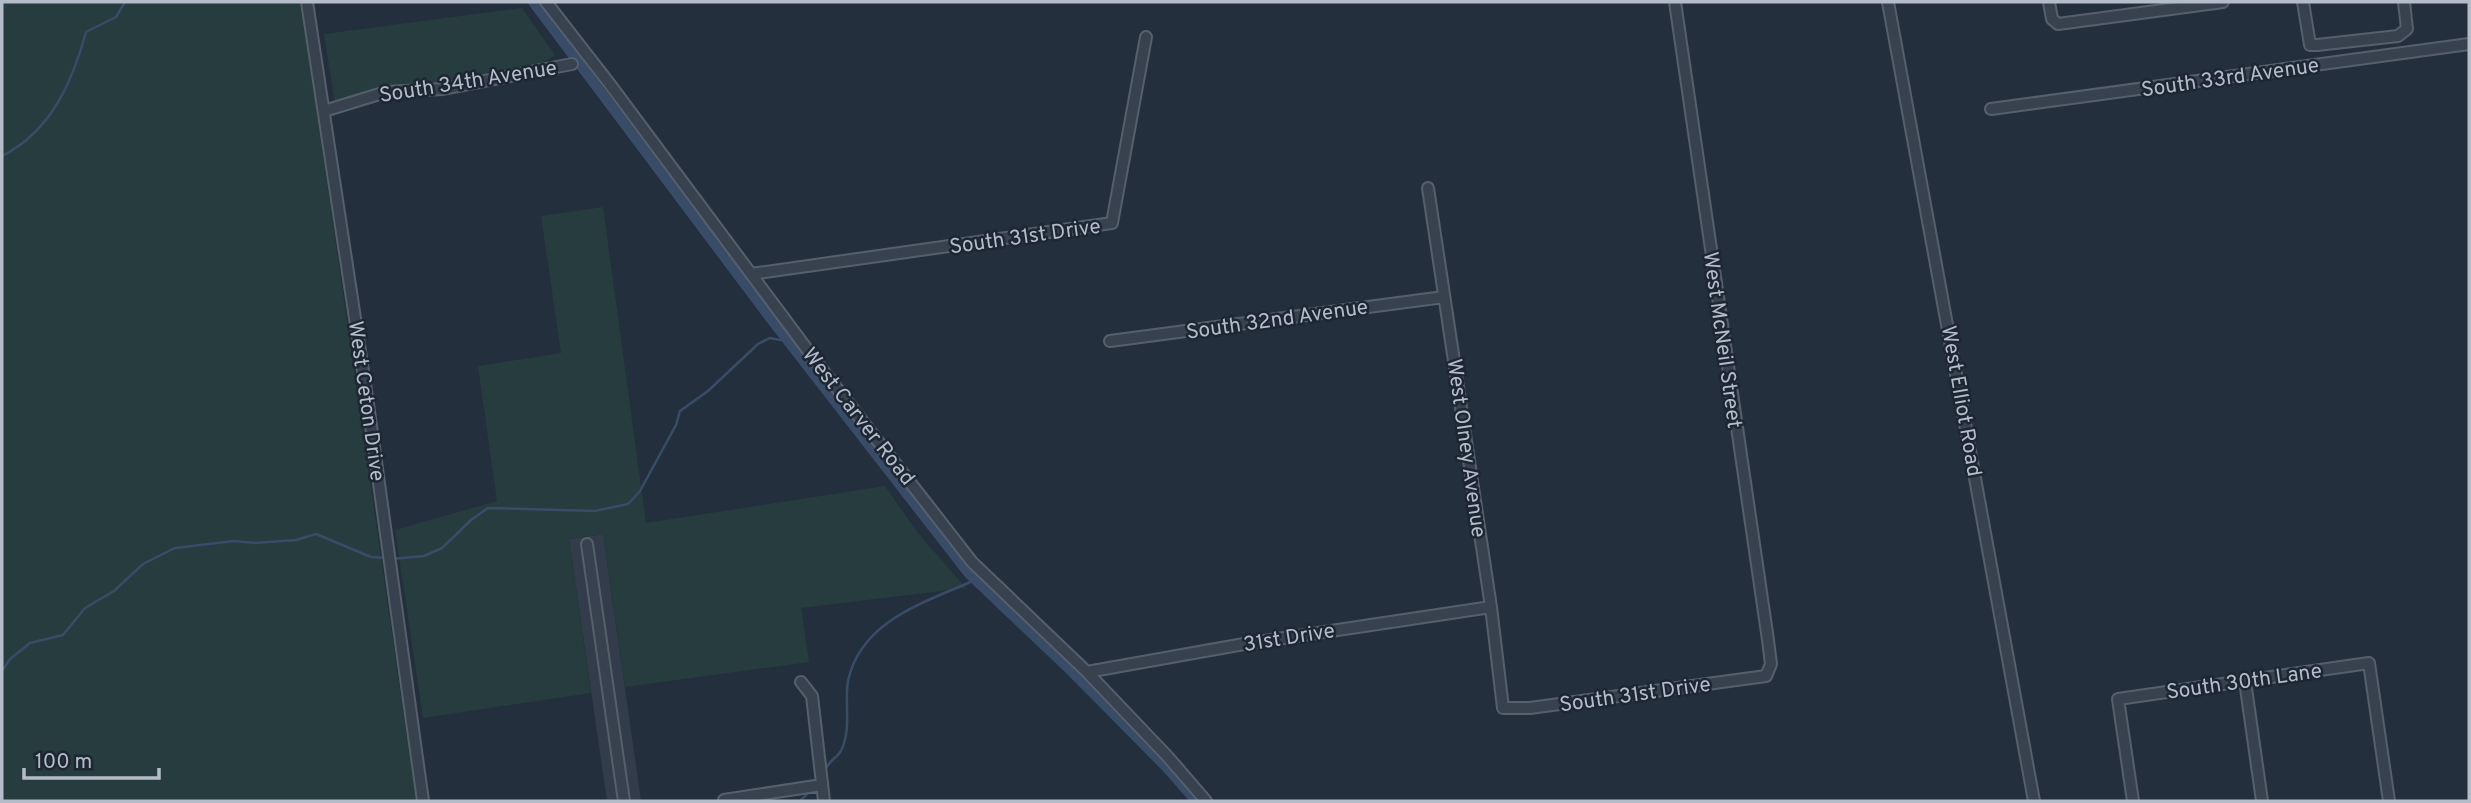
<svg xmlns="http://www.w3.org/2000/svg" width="2471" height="803" font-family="Overpass,sans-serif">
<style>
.airport{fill:#323c4b}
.green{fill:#263c3f}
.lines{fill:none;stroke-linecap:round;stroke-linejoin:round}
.stream{stroke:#394c67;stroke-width:2.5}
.canal{stroke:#394c67;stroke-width:10}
.minor-casing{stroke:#565f6c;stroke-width:14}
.minor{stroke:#38414e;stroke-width:10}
.labels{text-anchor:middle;stroke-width:5;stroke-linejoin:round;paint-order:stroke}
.street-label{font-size:21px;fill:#b4bcc9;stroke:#1d2633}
</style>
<rect width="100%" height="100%" fill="#242f3e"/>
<path class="airport" d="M 603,534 L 641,801 L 607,801 L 569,539 Z"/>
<path class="green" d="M 2,2 L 301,2 L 416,801 L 2,801 Z
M 522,8 L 555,55 L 539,65 L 433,84 L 383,90 L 335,104 L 324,34 Z
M 603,207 L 646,523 L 885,486 L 917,532 L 966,588 L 801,608 L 809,662 L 625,687 L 603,534 L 569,539 L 591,693 L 423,718 L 395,530 L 497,501 L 478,366 L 561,353 L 541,216 Z"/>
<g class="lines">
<path class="stream" d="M 2,156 C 51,131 72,83 86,32 L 116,17 L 125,2
M 391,559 L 424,556 L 442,548 L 471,520 L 488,508 L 595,511 L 628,504 L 640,491 L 676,425 L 680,411 L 708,391 L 758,344 L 770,338 L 780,340 L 786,338
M 2,671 L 10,659 L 30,643 L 63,635 L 85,608 L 114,591 L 143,564 L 175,548 L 234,541 L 255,543 L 296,540 L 316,534 L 371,557 L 385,558
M 825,771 C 828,761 836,759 841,751 C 843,747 845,740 846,735 C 849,717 845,698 848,681 C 861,620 926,602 975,580
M 800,801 L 810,791"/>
<path class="canal" d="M 533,2 L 770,318 L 969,574 L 1071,671 L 1166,767 L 1196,801"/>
<g class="minor-casing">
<path id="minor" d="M 307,2 L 368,404 L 423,801
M 546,2 L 609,83 L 821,368 L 972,562 L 1087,672 L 1168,757 L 1206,801
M 1888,2 L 2034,801
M 2049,2 L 2052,19 L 2058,24 L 2223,2
M 2303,2 L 2310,45 L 2317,45 L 2398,36 L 2407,29 L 2404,2
M 1991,109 L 2469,44
M 324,111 L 386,92 L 443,89 L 572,64
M 1428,188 L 1491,607 L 1503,708 L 1530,708 L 1766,676 L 1771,664 L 1768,640 L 1675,2
M 751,274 L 1112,223 L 1146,37
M 1110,341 L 1444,297
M 587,544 L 624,801
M 1087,672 L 1244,644 L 1491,607
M 2245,681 L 2262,801
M 801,682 L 812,696 L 824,801
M 724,800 L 822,785
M 2133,801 L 2118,699 L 2369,663 L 2389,801"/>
</g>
<use href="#minor" class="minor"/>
</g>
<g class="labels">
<g class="street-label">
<text transform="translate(2230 77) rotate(-8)" y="7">South 33rd Avenue</text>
<text transform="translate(468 81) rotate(-9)" y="7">South 34th Avenue</text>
<text transform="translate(1025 236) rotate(-8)" y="7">South 31st Drive</text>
<text transform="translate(1277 319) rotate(-8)" y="7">South 32nd Avenue</text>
<text transform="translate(1723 340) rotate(82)" y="7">West McNeil Street</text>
<text transform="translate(367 401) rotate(82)" y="7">West Ceton Drive</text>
<text transform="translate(1962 401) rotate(80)" y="7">West Elliot Road</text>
<text transform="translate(859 416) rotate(52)" y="7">West Carver Road</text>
<text transform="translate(1467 448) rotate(82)" y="7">West Olney Avenue</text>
<text transform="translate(1289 637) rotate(-9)" y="7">31st Drive</text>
<text transform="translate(2244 681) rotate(-8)" y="7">South 30th Lane</text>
<text transform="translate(1635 694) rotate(-8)" y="7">South 31st Drive</text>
</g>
</g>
<rect width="2471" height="803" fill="none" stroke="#b4bcc9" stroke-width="7"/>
<path d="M24 768v10h135v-10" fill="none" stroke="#b4bcc9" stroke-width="3.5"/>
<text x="35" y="768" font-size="21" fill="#b4bcc9" stroke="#1d2633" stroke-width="5" paint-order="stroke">100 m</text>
</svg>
